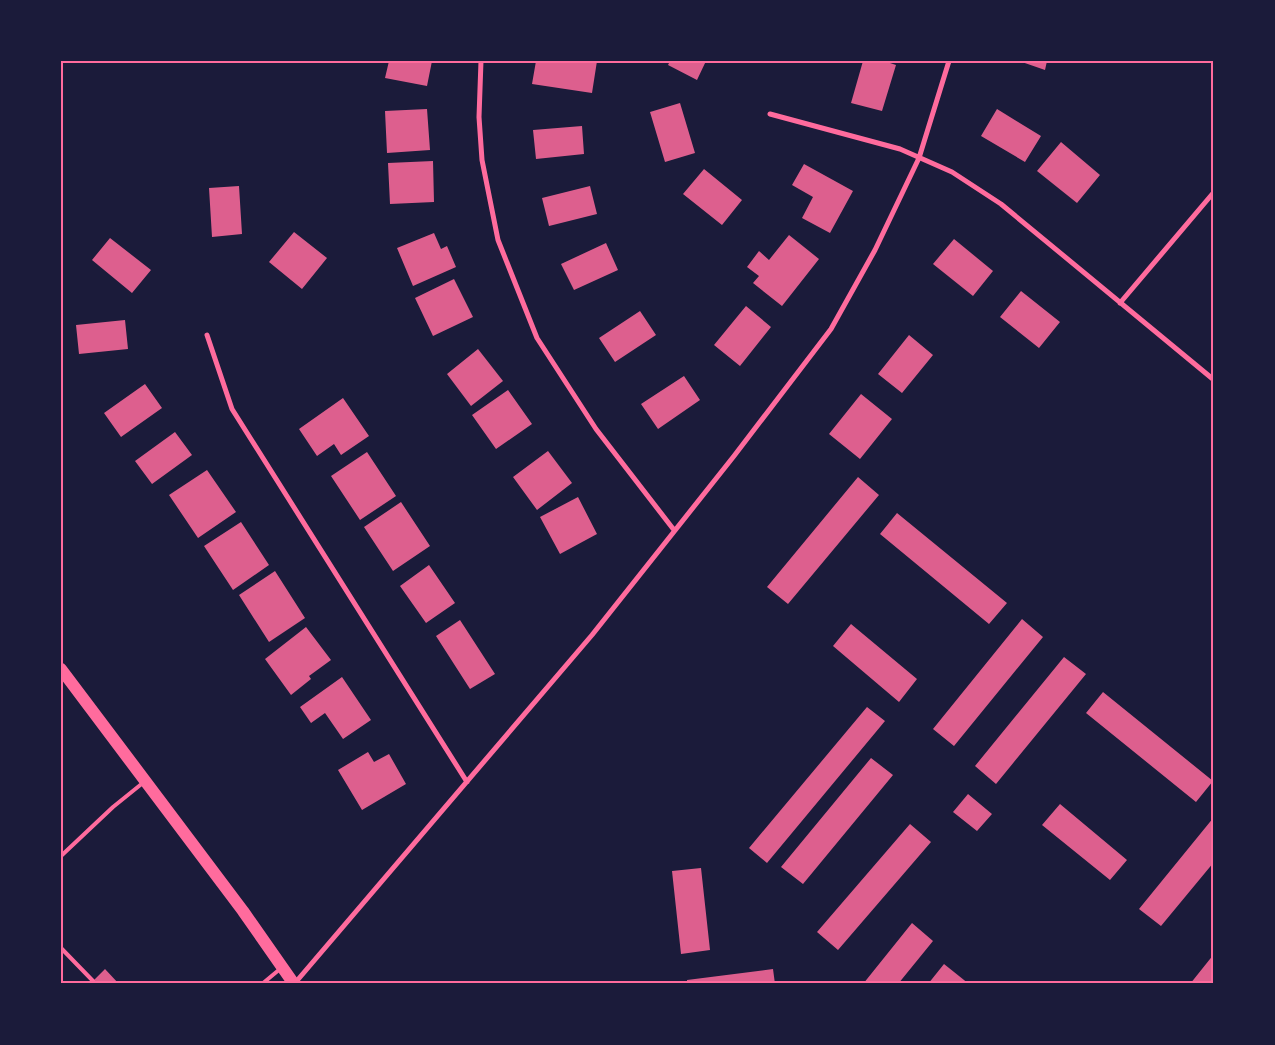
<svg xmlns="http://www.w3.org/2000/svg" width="1275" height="1045" font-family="'Alegreya Sans',sans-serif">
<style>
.building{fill:#dd5f8e}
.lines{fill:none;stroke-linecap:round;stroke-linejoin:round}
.service{stroke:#ff6b9d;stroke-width:4}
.minor{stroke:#ff6b9d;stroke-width:5}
.primary{stroke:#ff6b9d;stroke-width:12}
.neatline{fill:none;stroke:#ff6b9d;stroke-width:2}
</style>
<rect width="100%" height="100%" fill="#1b1b3a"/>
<path class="building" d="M 389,61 L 432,61 L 427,86 L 385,78 Z
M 536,61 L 597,61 L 592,93 L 532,84 Z
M 670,61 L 706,61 L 697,80 L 668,65 Z
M 863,61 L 884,61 L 896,65 L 882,111 L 851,103 Z
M 1019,61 L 1047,61 L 1045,70 Z
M 680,103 L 695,153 L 665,162 L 650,112 Z
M 427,109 L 430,150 L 387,153 L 385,111 Z
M 997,109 L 1041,136 L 1025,162 L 981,136 Z
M 582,126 L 584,154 L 536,159 L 533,130 Z
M 1061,142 L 1100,175 L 1077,203 L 1037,171 Z
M 433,161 L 434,202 L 390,204 L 388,163 Z
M 804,164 L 853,191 L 830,233 L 802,218 L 813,197 L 792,185 Z
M 704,169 L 742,200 L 722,225 L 683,194 Z
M 239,186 L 242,234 L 212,237 L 209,188 Z
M 590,186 L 597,214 L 549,226 L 542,198 Z
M 294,232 L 327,258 L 302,289 L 269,262 Z
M 434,233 L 441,249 L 447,246 L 456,267 L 413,286 L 397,248 Z
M 789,235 L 819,259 L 782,306 L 753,283 L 759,276 L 747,267 L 759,251 L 769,260 Z
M 110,238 L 151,270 L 132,293 L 92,260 Z
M 954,239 L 993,271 L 973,296 L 933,264 Z
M 606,243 L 618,270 L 574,290 L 561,264 Z
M 454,279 L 473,317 L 433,336 L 415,298 Z
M 1021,291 L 1060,322 L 1039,348 L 1000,317 Z
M 746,306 L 771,327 L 740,366 L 714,345 Z
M 640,311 L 656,335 L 615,362 L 599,338 Z
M 125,320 L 128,349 L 79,354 L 76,325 Z
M 909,335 L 933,355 L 902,393 L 878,374 Z
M 478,349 L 503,381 L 471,406 L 447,374 Z
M 684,376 L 700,400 L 658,429 L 641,404 Z
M 145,384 L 162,408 L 121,437 L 104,413 Z
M 508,390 L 532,424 L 496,449 L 472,415 Z
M 861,394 L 892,419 L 860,459 L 829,434 Z
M 343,398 L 369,436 L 341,455 L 334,444 L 317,456 L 299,429 Z
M 175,432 L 192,455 L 152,484 L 135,461 Z
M 548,451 L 572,483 L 537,510 L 513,477 Z
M 367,452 L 396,496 L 360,520 L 331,476 Z
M 207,470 L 236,512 L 198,538 L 169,495 Z
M 858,477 L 879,495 L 788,604 L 767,587 Z
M 578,497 L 597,534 L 560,554 L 540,517 Z
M 401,502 L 430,546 L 393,571 L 364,527 Z
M 897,513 L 1007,603 L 989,624 L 880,534 Z
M 241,522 L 269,565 L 233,590 L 204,546 Z
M 429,565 L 455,603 L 426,623 L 400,586 Z
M 275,571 L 305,618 L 269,642 L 239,595 Z
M 1022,619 L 1043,637 L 954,746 L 933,729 Z
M 460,620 L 495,674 L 470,689 L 436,636 Z
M 851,624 L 917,679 L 899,702 L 833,646 Z
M 306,627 L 331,660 L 309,676 L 311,679 L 291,695 L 265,659 Z
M 1064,657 L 1086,674 L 996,784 L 975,766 Z
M 342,677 L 371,720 L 343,739 L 325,713 L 311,723 L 300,707 Z
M 1103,692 L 1213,781 L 1196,802 L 1086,713 Z
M 867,707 L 885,721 L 767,863 L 749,848 Z
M 368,752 L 374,762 L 389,754 L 406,784 L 362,810 L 338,770 Z
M 871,758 L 893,775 L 803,884 L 781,867 Z
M 968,794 L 992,814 L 977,831 L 953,812 Z
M 1060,804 L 1127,860 L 1110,880 L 1042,825 Z
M 1214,817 L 1214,862 L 1161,926 L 1139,909 Z
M 910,824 L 931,842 L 838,950 L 817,932 Z
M 701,868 L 710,950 L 681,954 L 672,871 Z
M 912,923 L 933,941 L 898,984 L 863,984 Z
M 1214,954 L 1214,984 L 1190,984 Z
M 944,964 L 969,984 L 928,984 Z
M 105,969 L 119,984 L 90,984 Z
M 773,969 L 775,984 L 687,984 L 687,980 Z"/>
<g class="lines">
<path class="service" d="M 61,856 L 113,807 L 144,782
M 61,948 L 93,981
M 262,984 L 280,969"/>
<path class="minor" d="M 481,61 L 479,117 L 482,160 L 498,240 L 537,338 L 596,429 L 674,530
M 770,114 L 900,149 L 952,172 L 1001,204 L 1214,380
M 1120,303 L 1214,192
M 207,335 L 232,409 L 467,782
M 295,983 L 592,635 L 734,456 L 831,329 L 875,250 L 919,158 L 949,61"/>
<path class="primary" d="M 61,669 L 243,911 L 294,984"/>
</g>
<rect width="1275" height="1045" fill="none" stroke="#1b1b3a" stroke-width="125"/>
<rect x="62" y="62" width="1150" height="920" class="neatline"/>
</svg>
